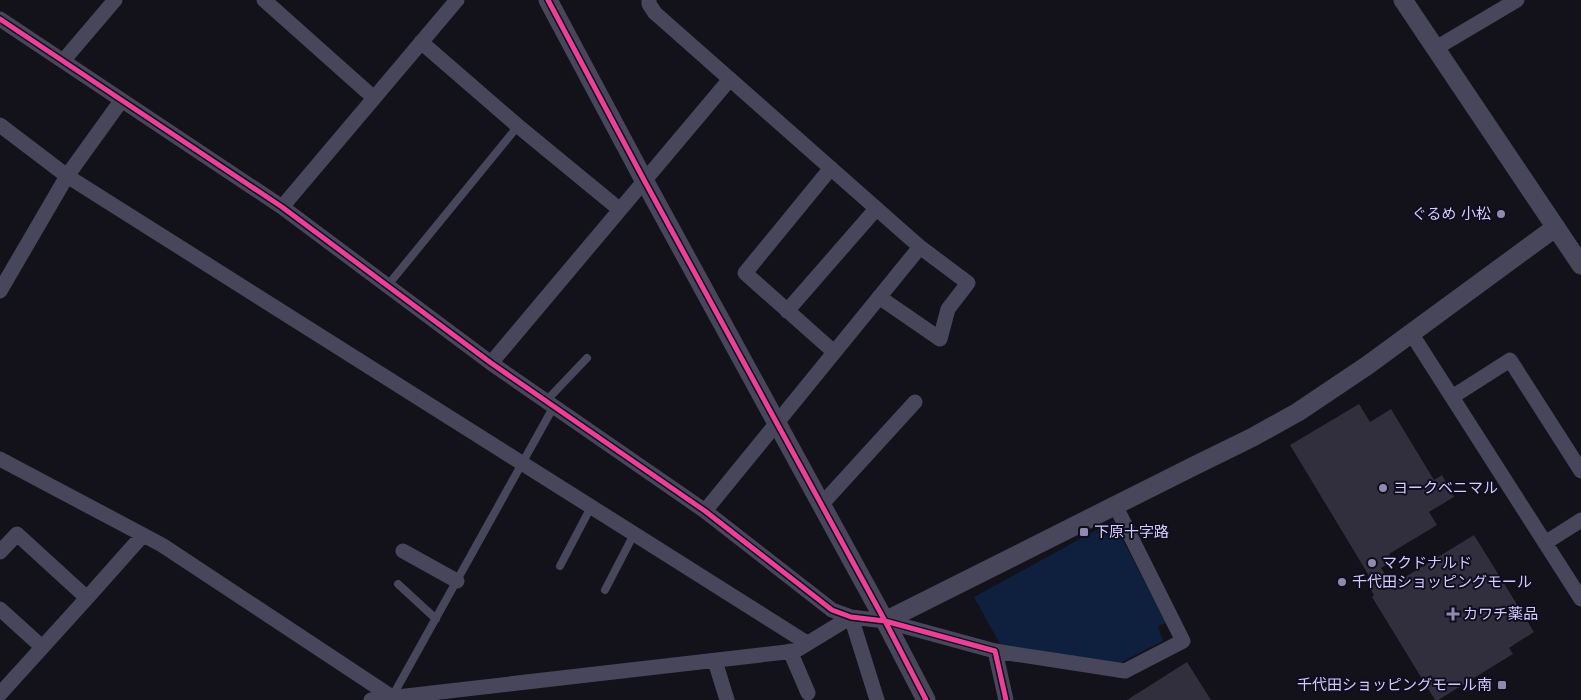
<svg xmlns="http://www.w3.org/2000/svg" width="1581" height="700" font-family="Jost,'Noto Sans JP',sans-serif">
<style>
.water{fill:#0e203e}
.building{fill:#312e3d}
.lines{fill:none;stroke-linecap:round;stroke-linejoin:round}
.service{stroke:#47465b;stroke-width:8}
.minor{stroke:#47465b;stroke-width:15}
.tertiary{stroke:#47465b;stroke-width:19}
.cycleway-casing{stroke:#100d1e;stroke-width:8}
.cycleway{stroke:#ea4096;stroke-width:5}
.poi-dot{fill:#8f8bae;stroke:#100d1e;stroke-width:2}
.labels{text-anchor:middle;stroke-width:4;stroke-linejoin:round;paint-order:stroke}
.poi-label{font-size:15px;fill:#d2ccfd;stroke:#100d1e;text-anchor:start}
</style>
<rect width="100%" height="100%" fill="#13111a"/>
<path class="water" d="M 1113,521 L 1166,623 L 1158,626 L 1163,641 L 1118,664 L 1000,644 L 974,597 Z"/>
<path class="building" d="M 1359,404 L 1370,422 L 1391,409 L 1434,480 L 1442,475 L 1454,497 L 1429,512 L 1437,525 L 1389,554 L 1393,561 L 1381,568 L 1392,585 L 1474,535 L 1534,632 L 1509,648 L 1513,654 L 1438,700 L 1435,700 L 1372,597 L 1374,595 L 1369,587 L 1374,584 L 1290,445 Z
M 1187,662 L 1211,700 L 1127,700 Z"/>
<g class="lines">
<path class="service" d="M 388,285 L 518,126
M 546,401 L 587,358
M 560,566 L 591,507
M 398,584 L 436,619
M 605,590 L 634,534
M 392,697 L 554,406"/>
<path class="minor" d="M 264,0 L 374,98
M 649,0 L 649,4 L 655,13 L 920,247 L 705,511
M 0,19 L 282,207 L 491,363 L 705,511 L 832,610 L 851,617 L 885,621 L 995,651 L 1006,700
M 421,42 L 518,126 L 619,209
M 1436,48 L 1517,0
M 63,61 L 115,0
M 0,125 L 67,176 L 807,643
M 831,168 L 745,273 L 834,352
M 282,207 L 457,0
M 0,291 L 67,176 L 121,101
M 879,297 L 940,339 L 948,309 L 968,283 L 920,247
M 787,311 L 876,209
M 1411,333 L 1581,599
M 491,363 L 730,79
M 1452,397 L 1510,360 L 1581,471
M 0,459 L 162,545 L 392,697 L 394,700
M 821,505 L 915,402
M 1545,543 L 1581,520
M 403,551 L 457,581
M 0,552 L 17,534 L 87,598 L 0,694
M 87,598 L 143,535
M 0,609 L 42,647
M 851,617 L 877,700
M 790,651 L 808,693
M 995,651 L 1125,671 L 1183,641 L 1115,505
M 715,661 L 727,700
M 371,700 L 795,651 L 851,617"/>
<path class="tertiary" d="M 548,0 L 644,180 L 885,621 L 926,700
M 1403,0 L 1581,265
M 885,621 L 1194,466 L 1253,437 L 1298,412 L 1368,365 L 1556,227"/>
<g class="cycleway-casing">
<path id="cycleway" d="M 548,0 L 644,180 L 885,621 L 926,700
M 0,19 L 282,207 L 491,363 L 705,511 L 832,610 L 851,617 L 885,621 L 995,651 L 1006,700"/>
</g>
<use href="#cycleway" class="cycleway"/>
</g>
<g class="poi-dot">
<circle cx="1501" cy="214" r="5"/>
<circle cx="1383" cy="488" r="5"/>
<rect x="1079" y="527" width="10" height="10" rx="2.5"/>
<circle cx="1372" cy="563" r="5"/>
<circle cx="1342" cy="582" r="5"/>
<path d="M1450.5 606.5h5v5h5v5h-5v5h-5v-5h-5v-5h5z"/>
<rect x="1497" y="680" width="10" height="10" rx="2.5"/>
</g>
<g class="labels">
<g class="poi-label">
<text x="1491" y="219" text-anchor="end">ぐるめ 小松</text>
<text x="1393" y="493">ヨークベニマル</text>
<text x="1094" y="537">下原十字路</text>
<text x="1382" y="568">マクドナルド</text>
<text x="1352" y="587">千代田ショッピングモール</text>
<text x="1463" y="619">カワチ薬品</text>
<text x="1492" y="690" text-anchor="end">千代田ショッピングモール南</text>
</g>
</g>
</svg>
